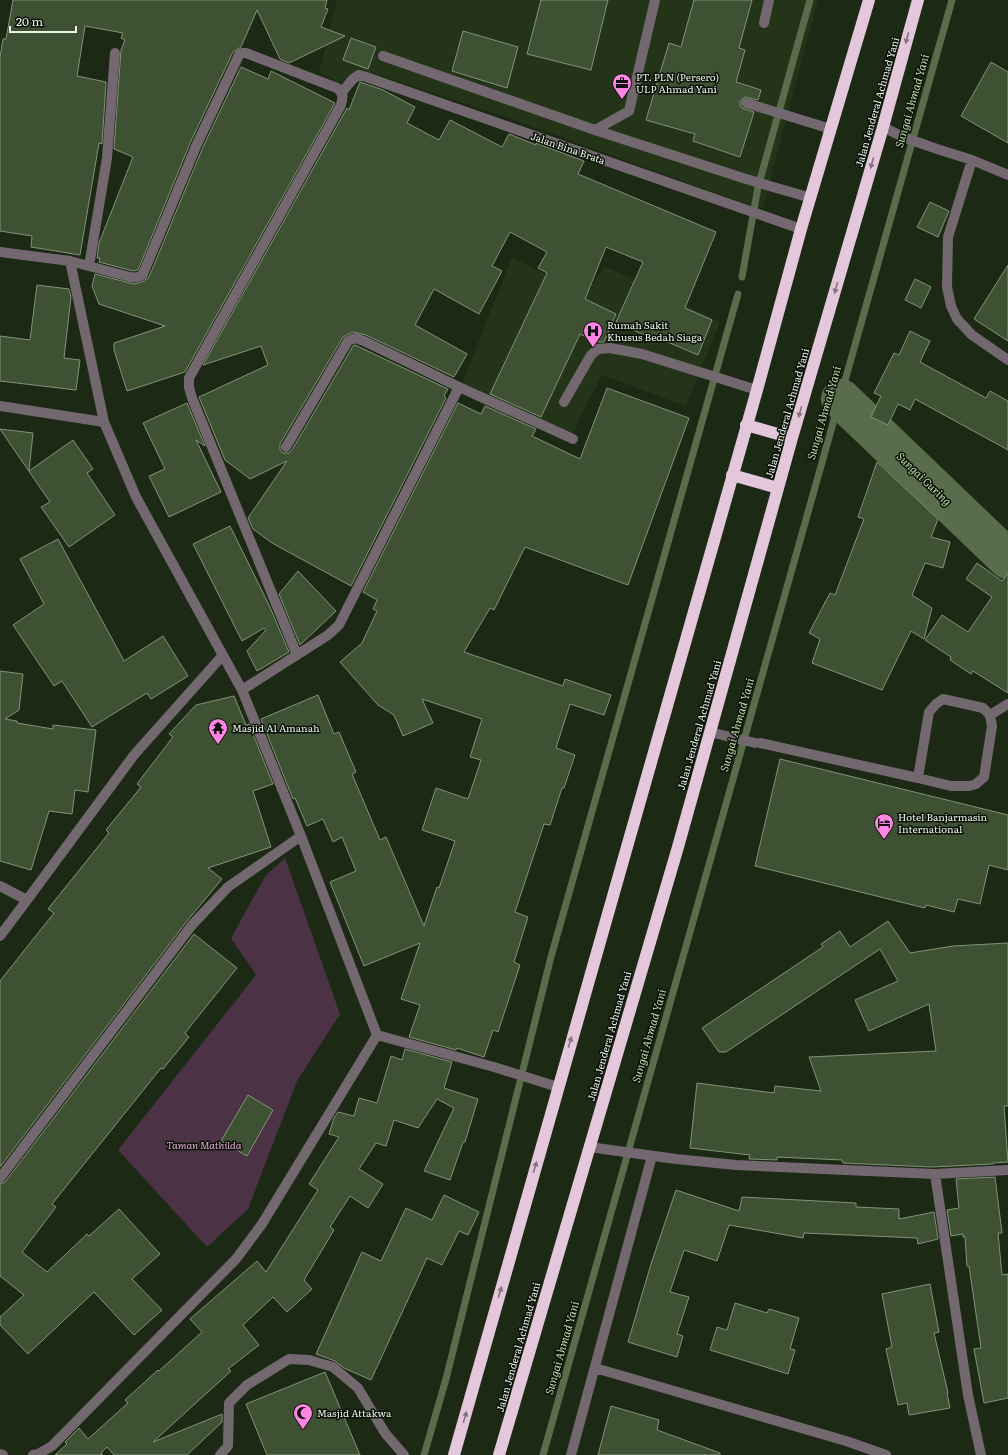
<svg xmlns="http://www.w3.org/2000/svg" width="1008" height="1455" font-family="Literata,serif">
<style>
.built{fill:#233419}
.green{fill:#4b3345}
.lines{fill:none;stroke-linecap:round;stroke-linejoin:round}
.stream{stroke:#596d4d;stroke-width:7}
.river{stroke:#596d4d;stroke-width:40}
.building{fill:#3e5133;stroke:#83937a}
.minor{stroke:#746870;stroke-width:10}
.highway{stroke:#e4c7db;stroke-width:12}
.oneway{fill:#82757c}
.labels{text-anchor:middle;stroke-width:3;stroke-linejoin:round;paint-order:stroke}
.poi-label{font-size:10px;fill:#ebf5e7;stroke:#0a1007;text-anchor:start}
.street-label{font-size:10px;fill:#ebf5e7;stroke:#0a1007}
.park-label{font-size:10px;font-style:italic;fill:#e3aad3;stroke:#0a1007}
.water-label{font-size:11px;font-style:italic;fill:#bbdfa7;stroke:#0a1007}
</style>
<rect width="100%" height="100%" fill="#1c2914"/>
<path class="built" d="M 337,0 L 818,0 L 786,120 L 763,208 L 744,203 L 503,116 L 372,73 L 338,83 L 319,72 Z
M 512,257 L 585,294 L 605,266 L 720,322 L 686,406 L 602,375 L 572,434 L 461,387 Z"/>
<path class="green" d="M 285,858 L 340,1014 L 297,1081 L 248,1209 L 207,1247 L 118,1150 L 256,975 L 231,938 L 266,875 Z"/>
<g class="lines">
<path class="stream" d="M 742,277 L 758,187 L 810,0
M 424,1455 L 446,1379 L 551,957 L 738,294
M 543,1455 L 952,0"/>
<path class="river" d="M 841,399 L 1008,559"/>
</g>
<path class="building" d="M 13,0 L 327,0 L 325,8 L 328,9 L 321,27 L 345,36 L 289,63 L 280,59 L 257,10 L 241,47 L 233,52 L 191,141 L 138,270 L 133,271 L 99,262 L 100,258 L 97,258 L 99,243 L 133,157 L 114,149 L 121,50 L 125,40 L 121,38 L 123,33 L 85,26 L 77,76 L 106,82 L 102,144 L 99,143 L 80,255 L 31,247 L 32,236 L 0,231 L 0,57 L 3,39 L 6,39 Z
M 541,0 L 608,0 L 591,70 L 527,54 Z
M 694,0 L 752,0 L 739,48 L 745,50 L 736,82 L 761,90 L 758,100 L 745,97 L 740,101 L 740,105 L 742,108 L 754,112 L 740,157 L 693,141 L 695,134 L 646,120 L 669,43 L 681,47 Z
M 463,31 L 518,47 L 507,88 L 452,71 Z
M 351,38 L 376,47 L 368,69 L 343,60 Z
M 991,62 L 1008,72 L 1008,143 L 961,116 Z
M 241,67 L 268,79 L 271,71 L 335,103 L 185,372 L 127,391 L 114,350 L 114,343 L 165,326 L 99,304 L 92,286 L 95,274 L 134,284 L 142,282 L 149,277 L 203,147 Z
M 360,82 L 383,90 L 415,107 L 407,123 L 439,140 L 450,120 L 502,147 L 509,134 L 536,145 L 536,143 L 584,161 L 578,174 L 716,232 L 685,308 L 712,320 L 698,355 L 654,336 L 653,339 L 616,322 L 643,262 L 606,247 L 585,299 L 616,314 L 604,342 L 598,342 L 580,334 L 541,417 L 490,394 L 547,273 L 538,268 L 547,252 L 510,232 L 492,266 L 502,271 L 479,314 L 434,289 L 415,325 L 467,354 L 454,377 L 366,335 L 353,332 L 343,337 L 280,444 L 280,450 L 283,453 L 289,453 L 292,450 L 353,346 L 355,345 L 448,389 L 444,396 L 446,398 L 351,586 L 272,543 L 253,529 L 248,518 L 287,461 L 250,479 L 225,460 L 199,397 L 268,365 L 261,346 L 203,365 L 347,108 L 349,110 Z
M 930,202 L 949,211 L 938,237 L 917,227 Z
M 1008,265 L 1008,341 L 974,319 Z
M 915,279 L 931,287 L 921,308 L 905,300 Z
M 37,285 L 69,289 L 71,297 L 64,358 L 80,360 L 76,390 L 0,381 L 0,336 L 30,340 Z
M 910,331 L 930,341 L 920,362 L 986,398 L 990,391 L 1008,401 L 1008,450 L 915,399 L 910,410 L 898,404 L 888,425 L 871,417 L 881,396 L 874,393 L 894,353 L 899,355 Z
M 607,388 L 689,418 L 628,585 L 525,547 L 494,610 L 490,608 L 464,652 L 563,686 L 565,679 L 611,695 L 604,715 L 570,704 L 556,748 L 575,755 L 564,788 L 562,788 L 550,825 L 544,824 L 515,912 L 528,917 L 514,962 L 520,965 L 498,1032 L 493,1030 L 484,1057 L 457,1048 L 456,1050 L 409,1037 L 420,1005 L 401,999 L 420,943 L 364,966 L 330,882 L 356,871 L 342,837 L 333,842 L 323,819 L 307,826 L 295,798 L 293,799 L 261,719 L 318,695 L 334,734 L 339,732 L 356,772 L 352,774 L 380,840 L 386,837 L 424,926 L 437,887 L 439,888 L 455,841 L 422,830 L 436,788 L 468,799 L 481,760 L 470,757 L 482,719 L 422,699 L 433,723 L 403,736 L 394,715 L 378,705 L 340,662 L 362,643 L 377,611 L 373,609 L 377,600 L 363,592 L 458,403 L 481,414 L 485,406 L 536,429 L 532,436 L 580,459 Z
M 187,403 L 205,446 L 196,440 L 221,492 L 169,517 L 149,476 L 165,469 L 143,423 Z
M 0,429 L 33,433 L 29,471 L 73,440 L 93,469 L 87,473 L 115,515 L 69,547 L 41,507 L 50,502 Z
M 877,462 L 938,519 L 931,537 L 950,542 L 943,568 L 925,563 L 912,595 L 932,608 L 924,639 L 911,631 L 882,690 L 812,663 L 820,639 L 809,633 L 830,593 L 835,595 L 864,519 L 858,517 Z
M 230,526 L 269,605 L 289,652 L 257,671 L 247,651 L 266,630 L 264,628 L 242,641 L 193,544 Z
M 58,539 L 124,661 L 163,636 L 188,676 L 151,699 L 147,693 L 92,727 L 62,681 L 54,686 L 13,625 L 44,604 L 20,559 Z
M 977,563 L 1002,581 L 1008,573 L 1008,693 L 973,671 L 971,674 L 950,660 L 951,657 L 925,640 L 942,615 L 968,632 L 992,597 L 966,579 Z
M 298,571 L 336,611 L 300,645 L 279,594 Z
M 0,671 L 23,674 L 19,710 L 5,719 L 17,721 L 17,723 L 53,729 L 53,725 L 96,730 L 88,792 L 75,790 L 72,814 L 49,811 L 31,870 L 0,861 Z
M 234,696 L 246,725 L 249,724 L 273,784 L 253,791 L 271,847 L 208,868 L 222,879 L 187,921 L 0,1167 L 0,981 L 54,913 L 48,909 L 109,833 L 106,830 L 141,787 L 137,784 L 173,737 L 169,734 L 196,705 Z
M 780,759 L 1008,815 L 1008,870 L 989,865 L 980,904 L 958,899 L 954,912 L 926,905 L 925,908 L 755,866 Z
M 888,921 L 910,953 L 953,946 L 1008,943 L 1008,1106 L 1004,1106 L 1008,1162 L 993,1163 L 993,1164 L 932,1167 L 843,1163 L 842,1160 L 777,1157 L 777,1160 L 749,1159 L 750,1155 L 690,1148 L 697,1083 L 774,1093 L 775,1086 L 821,1091 L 809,1057 L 936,1051 L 929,1004 L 869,1031 L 855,1000 L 898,981 L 880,949 L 726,1052 L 719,1052 L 702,1028 L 823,947 L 821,944 L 840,931 L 850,947 Z
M 194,934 L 237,968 L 185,1033 L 189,1037 L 163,1069 L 161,1068 L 52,1204 L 56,1207 L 22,1252 L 47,1272 L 87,1234 L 89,1236 L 119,1209 L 160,1254 L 132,1279 L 162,1310 L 134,1335 L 94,1292 L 28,1354 L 0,1325 L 0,1317 L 24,1295 L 0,1276 L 0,1184 L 5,1182 Z
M 405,1049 L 452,1062 L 444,1088 L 478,1099 L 465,1142 L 463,1142 L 450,1180 L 424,1171 L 454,1108 L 437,1099 L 418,1128 L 394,1120 L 386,1146 L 376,1143 L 359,1169 L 383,1184 L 368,1208 L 350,1196 L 330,1227 L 334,1230 L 304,1280 L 312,1289 L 287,1312 L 273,1297 L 243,1325 L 259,1345 L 228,1369 L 231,1371 L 153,1442 L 222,1414 L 222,1422 L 187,1455 L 114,1455 L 107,1447 L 101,1453 L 103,1455 L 55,1455 L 67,1444 L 65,1442 L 79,1428 L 88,1439 L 128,1403 L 125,1400 L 158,1370 L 159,1371 L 202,1332 L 190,1319 L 257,1261 L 266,1272 L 318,1190 L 309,1184 L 339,1137 L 329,1134 L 334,1118 L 338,1112 L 354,1116 L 359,1098 L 377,1103 L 391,1056 L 402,1060 Z
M 248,1095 L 273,1110 L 247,1156 L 221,1141 Z
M 995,1177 L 1002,1233 L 998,1233 L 1002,1275 L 1008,1274 L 1008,1398 L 984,1403 L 974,1349 L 981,1348 L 969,1266 L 967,1266 L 965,1237 L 963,1237 L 963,1234 L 951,1236 L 947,1210 L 959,1208 L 956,1179 Z
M 676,1190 L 739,1211 L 742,1197 L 856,1203 L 856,1207 L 899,1209 L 899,1219 L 934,1212 L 938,1239 L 918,1244 L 917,1238 L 804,1233 L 803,1238 L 729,1225 L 717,1261 L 684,1250 L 670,1292 L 689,1297 L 677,1334 L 683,1336 L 677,1357 L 628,1342 L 651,1264 Z
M 444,1195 L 479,1212 L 468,1235 L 459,1231 L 442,1265 L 427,1258 L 371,1380 L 344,1368 L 335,1361 L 316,1354 L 362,1252 L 381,1261 L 406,1208 L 432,1220 Z
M 930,1284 L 939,1332 L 934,1333 L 948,1393 L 947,1393 L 950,1408 L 909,1415 L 907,1403 L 898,1405 L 886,1349 L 892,1347 L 882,1294 Z
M 735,1303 L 767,1313 L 769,1309 L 799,1318 L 790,1349 L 795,1350 L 788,1374 L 710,1350 L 717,1327 L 727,1330 Z
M 325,1372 L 360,1455 L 267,1455 L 246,1404 Z
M 611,1406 L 659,1420 L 657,1430 L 720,1453 L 720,1455 L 598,1455 Z"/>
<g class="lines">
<path class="minor" d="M 764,23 L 769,0
M 383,56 L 595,130 L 746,179 L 811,198
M 342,92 L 353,79 L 359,75 L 366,77 L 801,229
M 746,103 L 831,129
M 883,127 L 903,137 L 937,149 L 972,160 L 1008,175
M 595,130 L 629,111 L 655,0
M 972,160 L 948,237 L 947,287 L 951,306 L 957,319 L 972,335 L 1008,360
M 0,252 L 70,261 L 130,277 C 136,278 138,278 143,274 L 197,144 L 239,55 L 242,53 L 246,53 L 337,88 C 344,94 343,97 341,105 L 189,378 L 189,387 L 192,398 L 297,655
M 70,261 L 104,422 L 136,497 L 242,690 L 301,836 L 377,1035
M 89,266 L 107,158 L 115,53
M 564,402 L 591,355 L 598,349 L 610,348 L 642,354 L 757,390
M 0,406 L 104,422
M 286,447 L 348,341 L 355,338 L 364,341 L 459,387 L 573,439
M 242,690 L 328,635 L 339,625 L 459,387
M 943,699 L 983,708 L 990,715 L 992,726 L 984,777 L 976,784 L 969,786 L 951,786 L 918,778 L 929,712 L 936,704 Z
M 990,715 L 1008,704
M 710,732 L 755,743
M 760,743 L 918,778
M 0,886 L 27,900 L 134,755 L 223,655
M 0,936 L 27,900
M 377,1035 L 494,1067 L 558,1087
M 589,1147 L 676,1159 L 736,1165 L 935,1174 L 1008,1170
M 935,1174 L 968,1395 L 981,1455
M 0,1178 L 192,925 L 228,887 L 301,836
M 595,1368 L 846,1441 L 886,1455
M 0,1454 L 3,1455
M 33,1455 L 38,1454 L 52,1446 L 236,1259 L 262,1224 L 377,1035
M 220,1455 L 228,1446 L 229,1403 L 247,1385 L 289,1359 L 309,1360 L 333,1367 L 358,1388 L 385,1433 L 404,1455
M 571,1455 L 652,1156"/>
<path class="highway" d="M 746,425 L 792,438
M 732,475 L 778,488
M 454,1455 L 757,390 L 801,229 L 869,0
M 499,1455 L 678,847 L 792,438 L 883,127 L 918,0"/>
</g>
<defs><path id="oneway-solid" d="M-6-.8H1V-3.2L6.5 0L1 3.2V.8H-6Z"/></defs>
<g class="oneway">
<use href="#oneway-solid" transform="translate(907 38) rotate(105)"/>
<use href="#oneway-solid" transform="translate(872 163) rotate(106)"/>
<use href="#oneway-solid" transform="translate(836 288) rotate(106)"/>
<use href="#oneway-solid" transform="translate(800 412) rotate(106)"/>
<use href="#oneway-solid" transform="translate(570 1042) rotate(-74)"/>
<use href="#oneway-solid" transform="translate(535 1167) rotate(-74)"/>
<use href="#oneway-solid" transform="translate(500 1292) rotate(-74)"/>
<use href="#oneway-solid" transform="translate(465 1417) rotate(-74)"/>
</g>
<defs>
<g id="office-pin" transform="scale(1)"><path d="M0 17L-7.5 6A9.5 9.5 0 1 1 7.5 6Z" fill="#fd86e2" stroke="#0a1007"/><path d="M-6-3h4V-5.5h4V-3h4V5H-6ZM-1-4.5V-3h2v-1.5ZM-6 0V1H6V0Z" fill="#111"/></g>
<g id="hospital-pin" transform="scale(1)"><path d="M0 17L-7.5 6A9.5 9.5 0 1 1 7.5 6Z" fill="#fd86e2" stroke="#0a1007"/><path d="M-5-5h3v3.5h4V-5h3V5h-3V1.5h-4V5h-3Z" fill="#111"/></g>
<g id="temple-pin" transform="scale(1)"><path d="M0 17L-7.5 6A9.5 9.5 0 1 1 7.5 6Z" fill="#fd86e2" stroke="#0a1007"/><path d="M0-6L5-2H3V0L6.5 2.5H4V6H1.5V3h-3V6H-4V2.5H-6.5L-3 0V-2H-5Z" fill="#111"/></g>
<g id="hotel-pin" transform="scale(1)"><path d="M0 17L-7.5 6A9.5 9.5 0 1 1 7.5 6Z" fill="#fd86e2" stroke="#0a1007"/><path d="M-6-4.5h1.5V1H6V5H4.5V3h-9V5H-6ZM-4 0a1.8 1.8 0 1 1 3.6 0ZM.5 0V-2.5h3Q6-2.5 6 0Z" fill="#111"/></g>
<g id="mosque-pin" transform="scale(1)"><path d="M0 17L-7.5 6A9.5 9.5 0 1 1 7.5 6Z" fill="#fd86e2" stroke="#0a1007"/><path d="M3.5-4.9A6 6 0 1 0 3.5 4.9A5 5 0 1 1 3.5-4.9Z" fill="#111"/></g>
</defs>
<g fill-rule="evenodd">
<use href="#office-pin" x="622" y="83"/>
<use href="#hospital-pin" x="593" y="331"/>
<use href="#temple-pin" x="218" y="728"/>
<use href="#hotel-pin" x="884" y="823"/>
<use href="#mosque-pin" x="303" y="1413"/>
</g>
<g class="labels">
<g class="poi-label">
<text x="636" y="81">PT. PLN (Persero)<tspan x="636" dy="12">ULP Ahmad Yani</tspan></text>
<text x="607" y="329">Rumah Sakit<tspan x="607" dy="12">Khusus Bedah Siaga</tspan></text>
<text x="232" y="732">Masjid Al Amanah</text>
<text x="898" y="821">Hotel Banjarmasin<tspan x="898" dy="12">International</tspan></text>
<text x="317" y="1417">Masjid Attakwa</text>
</g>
<g class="street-label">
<text transform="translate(877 102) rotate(-74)" y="4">Jalan Jenderal Achmad Yani</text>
<text transform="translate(568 148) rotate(19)" y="4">Jalan Bina Brata</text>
<text transform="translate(787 413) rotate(-74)" y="4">Jalan Jenderal Achmad Yani</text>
<text transform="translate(699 725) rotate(-74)" y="4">Jalan Jenderal Achmad Yani</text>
<text transform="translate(609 1036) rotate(-74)" y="4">Jalan Jenderal Achmad Yani</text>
<text transform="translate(518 1347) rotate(-74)" y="4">Jalan Jenderal Achmad Yani</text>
</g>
<g class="park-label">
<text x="204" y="1149">Taman Mathilda</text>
</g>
<g class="water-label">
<text transform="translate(912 101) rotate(-74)" y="4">Sungai Ahmad Yani</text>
<text transform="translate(824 413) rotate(-74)" y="4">Sungai Ahmad Yani</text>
<text transform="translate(924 479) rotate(44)" y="4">Sungai Guring</text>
<text transform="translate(737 725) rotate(-74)" y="4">Sungai Ahmad Yani</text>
<text transform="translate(649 1036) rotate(-74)" y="4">Sungai Ahmad Yani</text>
<text transform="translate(562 1348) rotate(-74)" y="4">Sungai Ahmad Yani</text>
</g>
</g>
<path d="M10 26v6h66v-6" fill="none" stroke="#ebf5e7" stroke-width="2"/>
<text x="16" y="26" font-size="12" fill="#ebf5e7" stroke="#0a1007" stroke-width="3" paint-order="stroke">20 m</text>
</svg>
